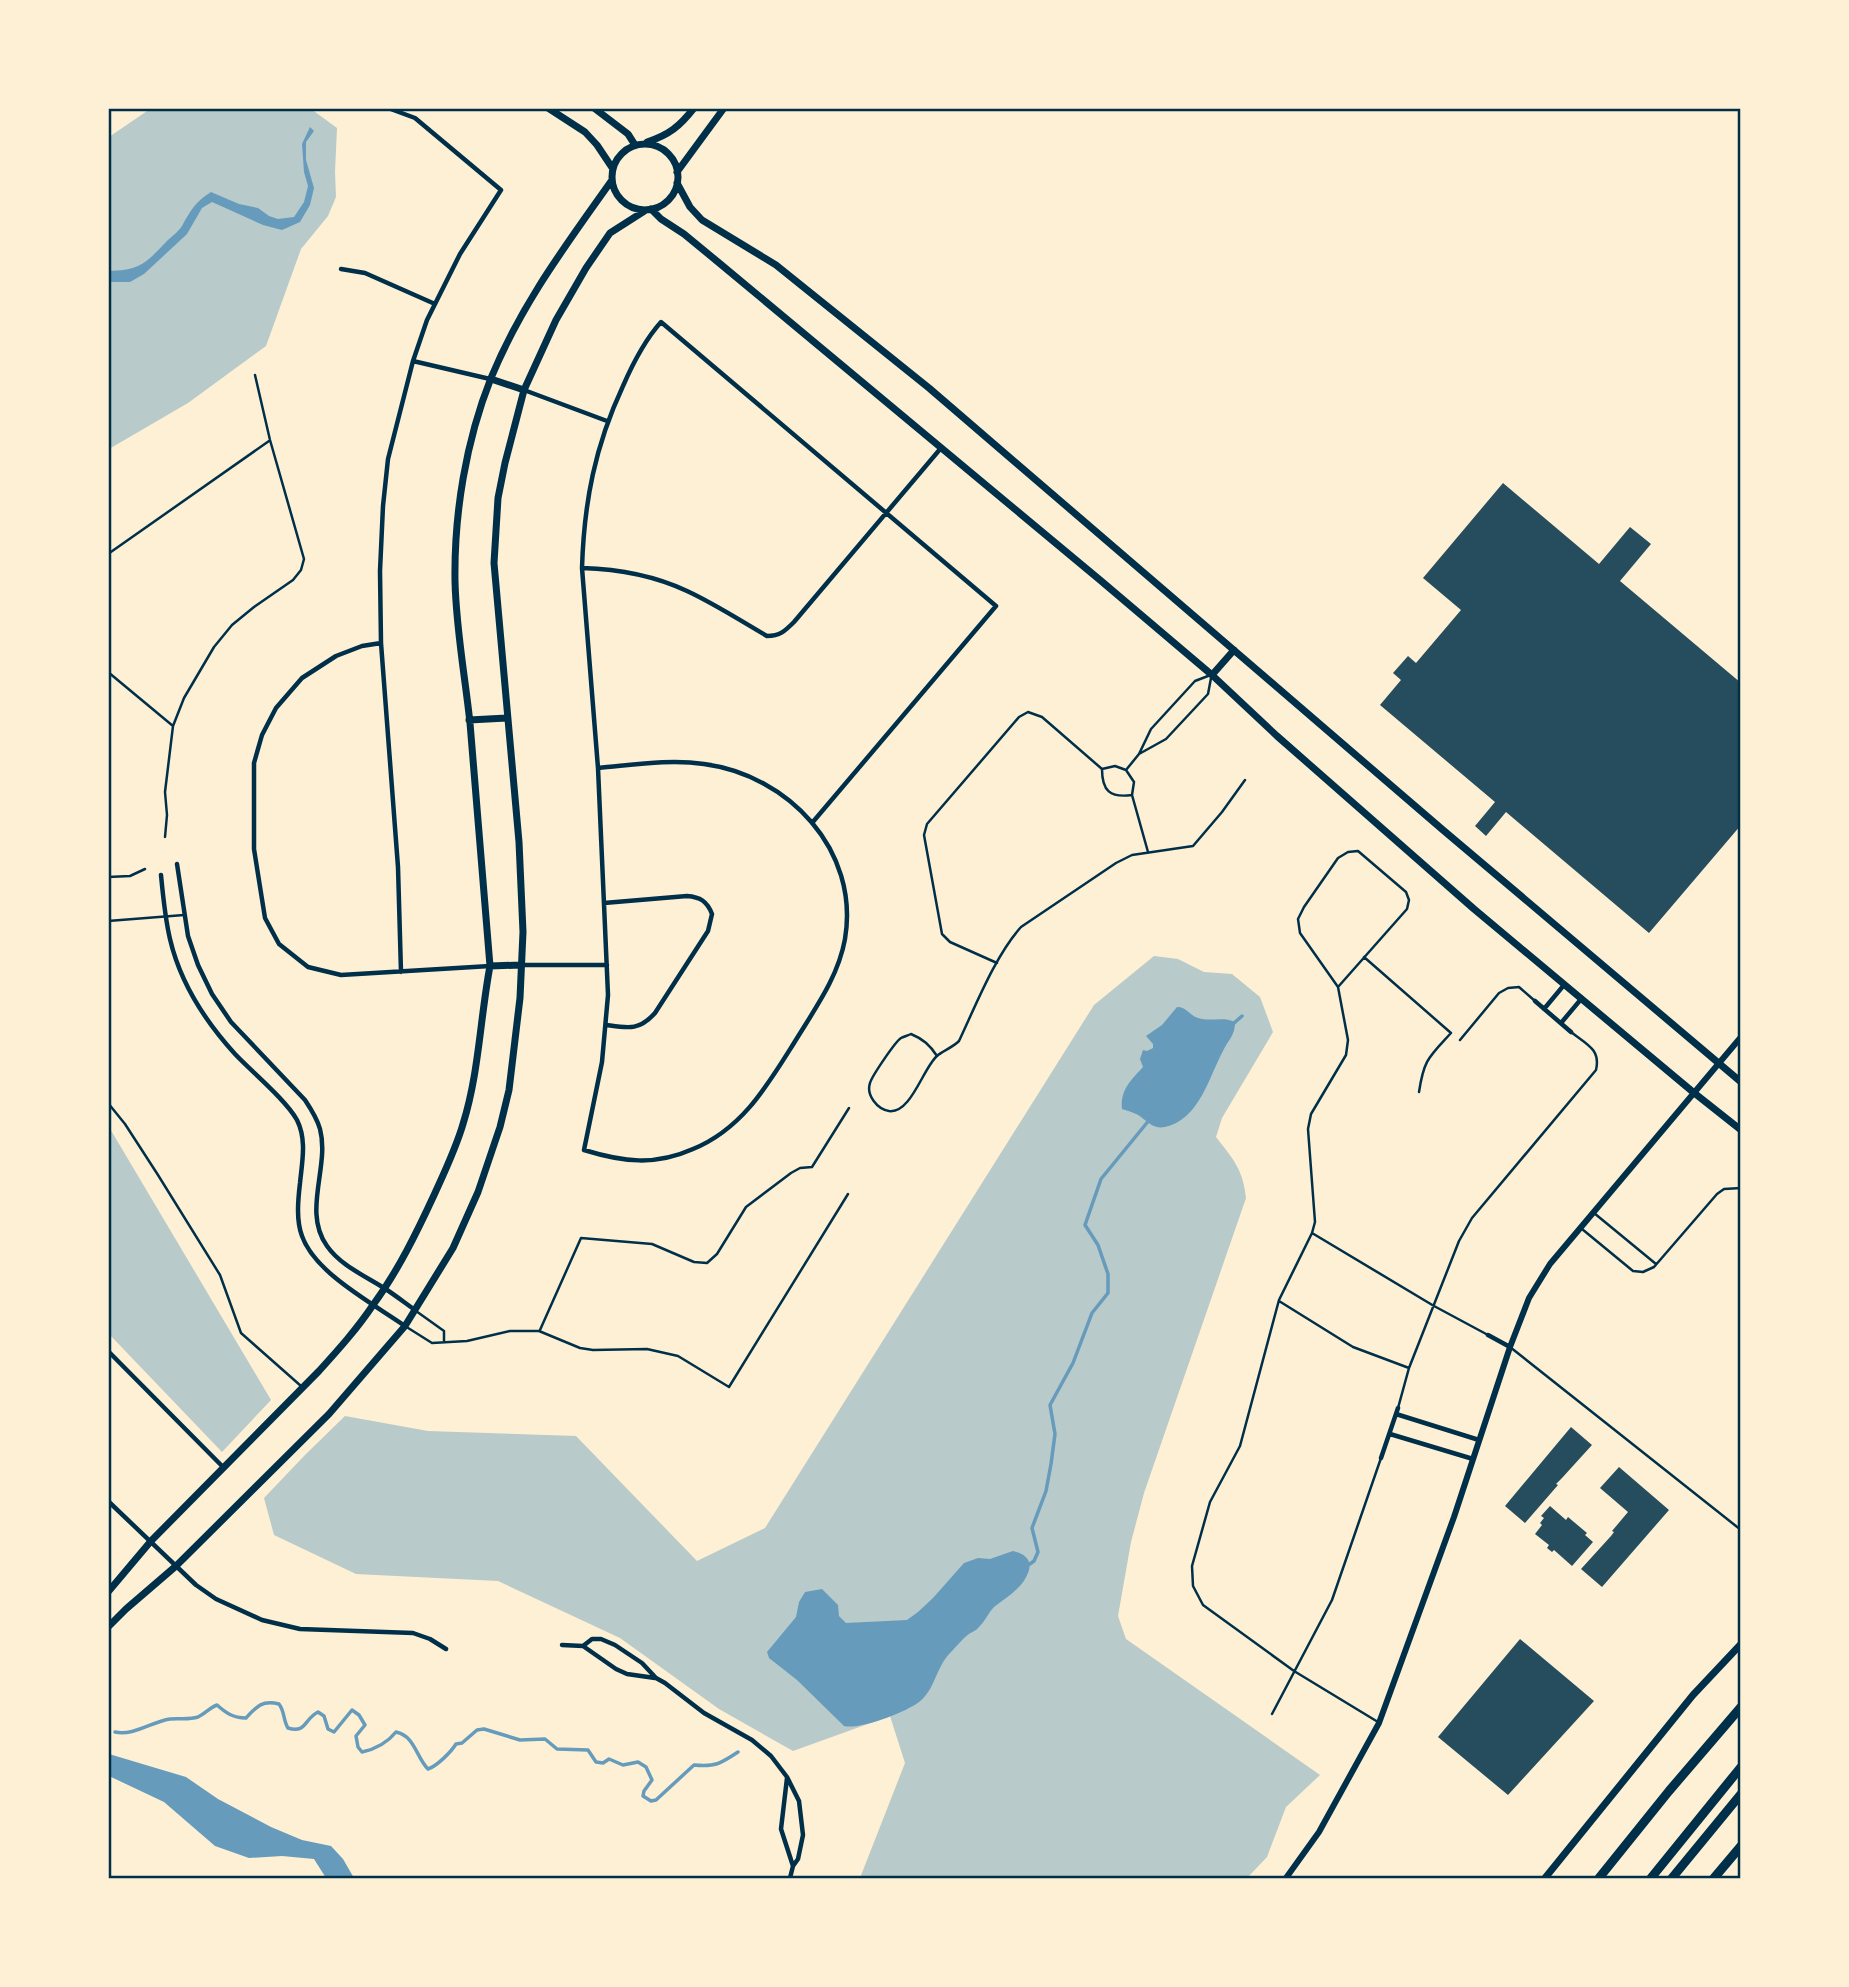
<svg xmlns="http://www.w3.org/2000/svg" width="1849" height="1987" font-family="Lato,sans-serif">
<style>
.green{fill:#b9caca}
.water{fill:#669bbc}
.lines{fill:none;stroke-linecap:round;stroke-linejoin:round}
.stream{stroke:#669bbc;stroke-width:3.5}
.building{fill:#264d5e}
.service{stroke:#003049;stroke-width:2.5}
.minor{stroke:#003049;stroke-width:4.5}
.tertiary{stroke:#003049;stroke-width:6}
.secondary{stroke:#003049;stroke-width:7}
.motorway{stroke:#003049;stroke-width:9}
.neatline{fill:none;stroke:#003049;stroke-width:2.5}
</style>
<rect width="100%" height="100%" fill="#fdf0d5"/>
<path class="green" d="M 150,109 L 311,109 L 337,128 L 335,172 L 336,197 L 328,216 L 301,249 L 266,346 L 188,403 L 109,449 L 109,137 Z
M 1154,956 L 1178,959 L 1204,972 L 1232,974 L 1260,997 L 1273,1032 L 1222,1118 L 1216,1137 C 1233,1159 1243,1169 1246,1198 L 1144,1493 L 1131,1542 L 1118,1616 L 1126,1639 L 1320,1775 L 1286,1807 L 1267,1857 L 1247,1878 L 860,1878 L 905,1763 L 890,1716 L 793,1751 L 719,1709 L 620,1638 L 498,1581 L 356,1574 L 274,1535 L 264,1498 L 305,1455 L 345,1416 L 428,1431 L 576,1436 L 697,1561 L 765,1528 L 1094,1005 Z
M 109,1127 L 271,1400 L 222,1452 L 109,1334 Z"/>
<path class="water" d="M 310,127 L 314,131 L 306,142 L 306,160 L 314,188 L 310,205 L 300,222 L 282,230 L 263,225 L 212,202 L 202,208 L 187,234 L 144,274 L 130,282 L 109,282 L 109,271 C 140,270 145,264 166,242 C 171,237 178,232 182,226 C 190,211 196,201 211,192 L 239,204 L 258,208 L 269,216 L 278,219 L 294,217 L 304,202 L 308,186 L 304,172 L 302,144 Z
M 1177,1007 C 1187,1007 1189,1015 1198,1018 C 1211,1022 1223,1016 1235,1022 C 1235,1036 1228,1040 1223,1051 C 1209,1077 1199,1120 1165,1127 C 1154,1129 1149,1123 1141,1117 C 1136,1113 1128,1111 1122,1109 C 1120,1090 1131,1080 1143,1067 L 1140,1059 L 1143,1050 L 1147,1051 L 1153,1048 L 1153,1044 L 1146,1036 L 1162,1025 Z
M 1013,1551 C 1025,1554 1033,1560 1028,1573 C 1022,1589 1006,1597 994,1607 C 988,1613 985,1622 978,1628 C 977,1630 970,1633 969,1634 C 962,1639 956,1647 950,1653 C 936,1667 935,1690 919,1702 C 906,1712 860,1730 844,1726 L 797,1680 L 769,1658 L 767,1652 L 796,1617 L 799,1602 L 805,1592 L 822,1589 L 838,1605 L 839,1616 L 846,1623 L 907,1620 L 918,1612 L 933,1598 L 964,1563 L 978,1558 L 990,1559 Z
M 109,1754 L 186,1777 L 218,1799 L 271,1827 L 302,1840 L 331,1846 L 343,1859 L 354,1878 L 326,1878 L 314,1859 L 282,1856 L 249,1858 L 215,1846 L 164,1802 L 109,1776 Z"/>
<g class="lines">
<path class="stream" d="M 1233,1024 L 1242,1016
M 1027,1566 L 1034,1561 L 1038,1552 L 1032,1528 L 1046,1491 L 1051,1464 L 1055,1434 L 1050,1405 L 1073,1363 L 1092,1313 L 1108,1293 L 1108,1274 L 1098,1245 L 1085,1225 L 1101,1179 L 1150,1119
M 115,1732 C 134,1736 151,1722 170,1719 C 179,1718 189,1720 198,1717 C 205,1714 209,1708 217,1705 C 226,1713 233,1718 246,1718 C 257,1706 262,1700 279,1704 C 285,1712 283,1720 288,1728 C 306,1734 304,1719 318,1712 L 324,1716 L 328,1729 L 334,1732 L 352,1710 L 359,1715 L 365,1725 L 356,1736 L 358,1747 L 362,1752 C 376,1749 387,1743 396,1732 C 415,1736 416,1757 428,1769 C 437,1766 451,1752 456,1744 L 462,1743 L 477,1730 L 484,1729 L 520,1740 L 545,1739 L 557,1749 L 588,1750 L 596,1762 L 603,1763 L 609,1759 L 623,1765 L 638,1762 L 646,1767 L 652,1780 L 644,1791 L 643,1796 L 651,1801 L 656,1800 L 694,1765 C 715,1767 720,1764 738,1752"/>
</g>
<path class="building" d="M 1503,483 L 1599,564 L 1630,527 L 1651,544 L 1620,581 L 1741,683 L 1741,825 L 1649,933 L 1506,812 L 1486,836 L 1475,826 L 1495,802 L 1380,705 L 1401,680 L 1393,673 L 1408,656 L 1416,663 L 1461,610 L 1423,578 Z
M 1571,1427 L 1592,1445 L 1562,1478 L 1556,1484 L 1558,1485 L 1525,1523 L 1505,1506 Z
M 1619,1467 L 1669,1510 L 1602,1587 L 1581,1569 L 1611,1536 L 1614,1532 L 1612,1531 L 1628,1512 L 1600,1488 Z
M 1550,1506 L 1566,1520 L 1568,1517 L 1587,1533 L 1585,1535 L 1593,1542 L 1572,1566 L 1554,1550 L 1552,1552 L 1547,1548 L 1549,1545 L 1535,1534 L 1542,1525 L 1540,1523 L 1544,1518 L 1541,1516 Z
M 1520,1639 L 1594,1701 L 1508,1795 L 1438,1737 Z"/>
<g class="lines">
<path class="service" d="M 108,554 L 269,441
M 108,672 L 173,726
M 1139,754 L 1166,739 L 1208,694 L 1211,678
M 1115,766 L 1126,770 L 1134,782 L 1132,795 C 1110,798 1102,791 1102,769 Z
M 1126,770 L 1139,754 L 1151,729 L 1195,681 L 1208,676
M 1132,795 L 1148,852
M 165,837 L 167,815 L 165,792 L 173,726 L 184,698 L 214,647 L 232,625 L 254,607 L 293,580 L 301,570 L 304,559 L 270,440 L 255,375
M 108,877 L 130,876 L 145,869
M 108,921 L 184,915
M 1364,957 L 1451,1033 C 1429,1057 1424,1059 1419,1092
M 997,963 L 950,942 L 942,934 L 924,835 L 927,824 L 1019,717 L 1028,712 L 1042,717 L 1102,769
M 1338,987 L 1300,933 L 1298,919 L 1304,907 L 1338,858 L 1348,852 L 1358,851 L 1406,892 L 1409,900 L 1407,909 L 1338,987 L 1348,1040 L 1346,1055 L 1311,1114 L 1308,1129 L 1315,1222 L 1312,1233 L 1279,1300 L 1240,1446 L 1210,1502 L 1192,1566 L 1193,1586 L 1203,1605 L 1294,1671 L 1378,1722
M 1460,1040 L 1499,993 L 1508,988 L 1519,987 L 1535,1001
M 937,1056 C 930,1045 923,1039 911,1034 C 909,1035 903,1037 901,1038 C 895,1042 872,1076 870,1083 C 866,1095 877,1109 889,1111 C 911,1114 923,1068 937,1056 C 942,1051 952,1048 959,1041 C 976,1005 995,956 1021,927 L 1116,863 L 1132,855 L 1193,846 L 1222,812 L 1245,780
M 108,1103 L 125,1124 L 158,1175 L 220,1275 L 241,1333 L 301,1386
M 1594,1213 L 1656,1264
M 1582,1229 L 1633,1271 L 1643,1272 L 1654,1267 L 1717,1194 L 1724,1189 L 1741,1188
M 1312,1233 L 1434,1306 L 1488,1335
M 1279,1301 L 1353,1347 L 1409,1368
M 416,1311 L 444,1331 L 444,1342
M 405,1326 L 432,1343 L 467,1341 L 510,1331 L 539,1331 L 580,1348 L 593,1350 L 647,1349 L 678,1356 L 729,1387 L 848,1194
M 540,1330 L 581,1238 L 652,1244 L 694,1262 L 707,1263 L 717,1254 L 746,1207 L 791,1173 L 800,1168 L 812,1167 L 849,1108
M 1510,1347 L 1741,1530
M 1398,1408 L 1409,1368 L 1459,1241 L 1472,1218 L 1596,1070 C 1601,1049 1586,1044 1571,1032
M 1272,1714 L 1332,1600 L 1381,1458"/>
<path class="minor" d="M 388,108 L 415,118 L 501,190 L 460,254 L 427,320 L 413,361 L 388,459 L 383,506 L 380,571 L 381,643 L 398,867 L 401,972
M 341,269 L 365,273 L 435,304
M 413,361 L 490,379
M 524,390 L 607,421
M 582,568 C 618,569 655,576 687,591 C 715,604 741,621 767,636 C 780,636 785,631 794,622 L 941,448
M 381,643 L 362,646 L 336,656 L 302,678 L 276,708 L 262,735 L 254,763 L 254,849 L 265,918 L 279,944 L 308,967 L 341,975 L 490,966
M 598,768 C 633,765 669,759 704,764 C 788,775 860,850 845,939 C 838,978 814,1010 794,1043 C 767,1086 742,1129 693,1149 C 655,1166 623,1162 584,1150 L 602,1062 L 608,995 L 598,768 L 582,568 C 584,502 595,446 623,386 C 633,363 644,341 661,322 L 996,606 L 812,823
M 177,864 L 188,936 L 198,965 L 212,994 L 231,1022 L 305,1100 C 311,1109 317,1118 320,1129 C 330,1167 302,1211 327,1246 C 340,1265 365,1276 384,1288 C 395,1295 405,1303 415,1310
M 161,875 C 163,896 165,918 170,939 C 180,982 205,1021 235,1054 C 252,1072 286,1100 297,1120 C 307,1140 302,1162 300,1183 C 298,1200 296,1220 302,1236 C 315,1273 372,1303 405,1326
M 604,903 L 687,896 C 700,897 707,901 712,914 L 708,931 L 655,1013 C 639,1031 628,1028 606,1025
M 521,965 L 607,965
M 1535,1001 L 1571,1032
M 1544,1009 L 1564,985
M 1561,1023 L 1582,998
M 1488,1335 L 1510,1347
M 108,1351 L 224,1468
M 1396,1414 L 1479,1440
M 1390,1434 L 1473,1459
M 1381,1458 L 1398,1408
M 108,1501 L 196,1585 L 216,1599 L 262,1620 L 300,1629 L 413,1633 L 430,1639 L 446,1649
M 562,1645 L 583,1646 L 592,1639 L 601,1639 L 615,1645 L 642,1663 L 656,1678 L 665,1683 L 704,1713 L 752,1740 L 771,1756 L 787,1777 L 799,1801 L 803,1835 L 798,1859 L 793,1866 L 790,1878
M 583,1646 L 616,1669 L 627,1674 L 655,1678
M 787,1778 L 781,1829 L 793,1866"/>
<path class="tertiary" d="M 1286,1878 L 1319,1832 L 1379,1723 L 1454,1517 L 1510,1347 L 1529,1298 L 1550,1264 L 1741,1037"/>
<path class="secondary" d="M 548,108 L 585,132 L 597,145 L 613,169
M 594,108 L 628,134 L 635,145
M 647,142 C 669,135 680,126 694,108
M612 177a33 33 0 1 1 66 0a33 33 0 1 1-66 0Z
M 677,172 L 724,108
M 677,183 L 690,207 L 702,220 L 776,265 L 929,388 L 1443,830 L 1741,1082
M 651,209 L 661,219 L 684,234 L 718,262 L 1100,580 L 1212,675 L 1277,736 L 1474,909 L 1693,1092 L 1741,1130
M 491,379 L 524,390
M 1212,675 L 1234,650
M 469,720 L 507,718
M 490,966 L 521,965
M 108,1592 L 151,1541 L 319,1371 C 338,1350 357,1329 373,1305 C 398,1271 417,1232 435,1193 C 445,1171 456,1148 463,1124 C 479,1073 480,1019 490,966 C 483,885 477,804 470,723 C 465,676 456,629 455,581 C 454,513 466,441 491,378 C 522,303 566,245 612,180
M 108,1627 L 126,1609 L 176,1566 L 329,1414 L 405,1326 L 453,1248 L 478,1192 L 500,1127 L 509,1090 L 520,998 L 523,932 L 519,842 L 494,563 L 498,498 L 505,463 L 524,390 L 556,320 L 586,268 L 610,233 L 646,210
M 1545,1878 L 1693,1695 L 1741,1644"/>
<path class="motorway" d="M 1599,1878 L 1669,1791 L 1741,1707
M 1651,1878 L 1741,1767
M 1672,1878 L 1741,1794
M 1714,1878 L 1741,1846"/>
</g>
<rect width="1849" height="1987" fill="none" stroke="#fdf0d5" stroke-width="220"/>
<rect x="110" y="110" width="1629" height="1767" class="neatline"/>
</svg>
